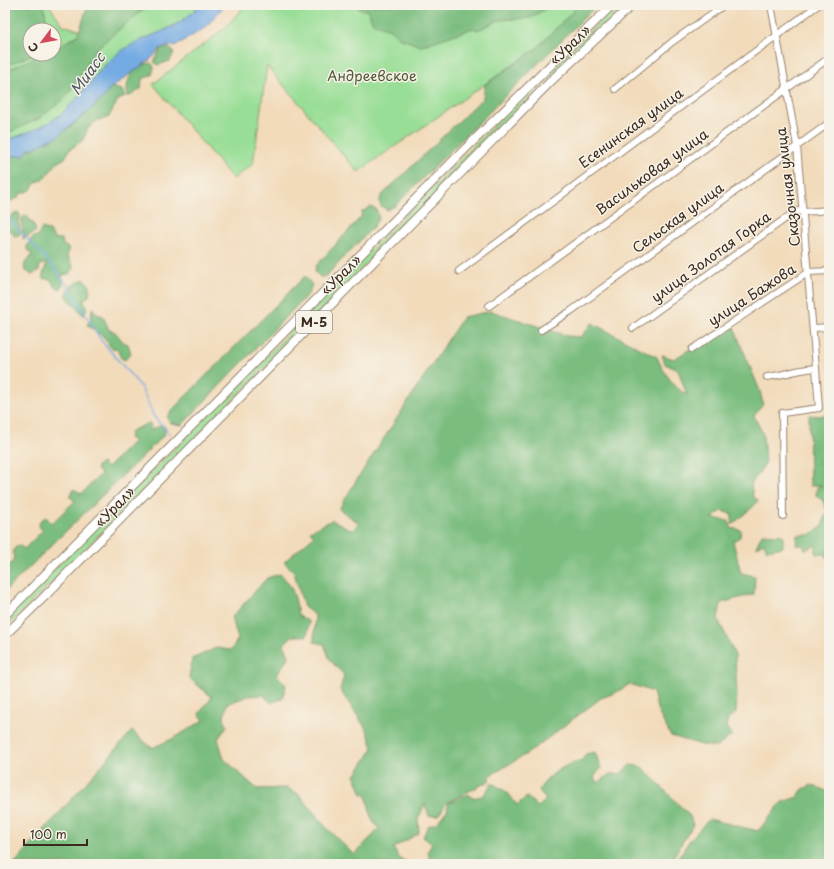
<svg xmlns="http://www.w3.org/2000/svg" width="834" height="869" font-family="'Playpen Sans',sans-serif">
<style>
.green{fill:#99de96;stroke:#6a845a;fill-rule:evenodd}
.forest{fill:#7abd7f;stroke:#5a744e}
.water{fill:#75abe3;stroke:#586a80}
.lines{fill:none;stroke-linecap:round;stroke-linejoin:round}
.stream{stroke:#75abe3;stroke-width:1.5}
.minor-casing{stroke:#96826c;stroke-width:8}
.major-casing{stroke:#96826c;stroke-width:10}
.minor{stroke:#fff;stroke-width:6}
.major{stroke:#fff;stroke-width:8}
.labels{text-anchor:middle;stroke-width:3;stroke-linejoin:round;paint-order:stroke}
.shield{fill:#f7f3e8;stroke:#73665b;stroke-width:1}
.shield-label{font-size:13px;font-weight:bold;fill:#3b2a1e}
.street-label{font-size:14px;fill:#3b2a1e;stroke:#f7f3e8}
.park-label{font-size:14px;fill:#52573c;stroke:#f7f3e8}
.water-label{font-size:15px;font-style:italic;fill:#4f5763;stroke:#f7f3e8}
</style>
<rect width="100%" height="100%" fill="#f7f3e8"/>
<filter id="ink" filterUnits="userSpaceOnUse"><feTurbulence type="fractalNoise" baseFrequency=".025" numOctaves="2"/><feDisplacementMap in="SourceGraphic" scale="8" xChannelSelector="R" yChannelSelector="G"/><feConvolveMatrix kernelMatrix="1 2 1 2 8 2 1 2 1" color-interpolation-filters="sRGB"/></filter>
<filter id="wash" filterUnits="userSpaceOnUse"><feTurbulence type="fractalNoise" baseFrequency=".012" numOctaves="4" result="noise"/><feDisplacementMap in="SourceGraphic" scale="16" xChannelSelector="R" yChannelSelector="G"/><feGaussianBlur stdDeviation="0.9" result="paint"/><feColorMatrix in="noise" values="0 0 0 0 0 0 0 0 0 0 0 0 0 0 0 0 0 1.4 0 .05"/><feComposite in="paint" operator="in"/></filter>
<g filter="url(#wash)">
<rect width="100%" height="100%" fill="#f2dbbb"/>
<path class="green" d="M 5,5 L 51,5 L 51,8 L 63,25 L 82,31 L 137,5 L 199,5 C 177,33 142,34 116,55 C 95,72 81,98 60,115 C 44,127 24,134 5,141 ZM 30,30 L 54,30 L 54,54 L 30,54 Z
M 245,5 L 579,5 L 537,48 L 358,172 L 267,66 L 253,164 L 233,179 L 153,84 L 226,27 Z
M 614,9 L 617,12 L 614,17 L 523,104 L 222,411 L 5,629 L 5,619 L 227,396 L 481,138 L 610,11 Z"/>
<path class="forest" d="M 5,5 L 44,5 L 46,19 L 59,35 L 54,40 L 54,30 L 30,30 L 30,54 L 34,54 L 5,66 Z
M 88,5 L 152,5 L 140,12 L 96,49 L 79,78 L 64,99 L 40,118 L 10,132 L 5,133 L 5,71 L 43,54 L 54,54 L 54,49 L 78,35 Z
M 355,5 L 551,5 L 531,18 L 499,20 L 478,30 L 473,28 L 421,46 L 401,39 L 390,29 L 373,23 L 368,11 L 358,8 Z
M 579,5 L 597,5 L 395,206 L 387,210 L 381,206 L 379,201 L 382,195 L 483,98 L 485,85 L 537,48 Z
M 161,48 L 169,48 L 174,52 L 170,61 L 158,65 L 154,62 Z
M 151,63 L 154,67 L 152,75 L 142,79 L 141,89 L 128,97 C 124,80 133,66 151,63 Z
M 111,87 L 122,90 L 125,97 L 118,100 L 108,118 L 98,120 L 88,128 L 83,140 L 69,150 L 65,158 L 57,163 L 44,179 L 35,183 L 31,190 L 20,194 L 18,198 L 9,202 L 5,208 L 5,160 L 8,156 L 24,156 L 28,149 L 31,150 L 48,140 L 53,140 L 56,136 L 73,125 L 107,94 L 108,90 Z
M 370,207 L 376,209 L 379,218 L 372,228 L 326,276 L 320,277 L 315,272 L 316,266 L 361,217 L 362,212 Z
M 18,212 L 20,215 L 19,224 L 21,232 L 17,237 L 14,236 L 13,231 L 9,231 L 5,224 L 11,216 Z
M 27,215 L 30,222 L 33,223 L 36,231 L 23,239 C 24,231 21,226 22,218 Z
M 42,228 L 50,231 L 54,239 L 62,239 L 63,245 L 70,249 L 67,255 L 74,268 L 69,274 L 62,275 L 63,284 L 60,289 L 54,286 L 51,280 L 42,278 L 47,263 L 40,265 L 39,270 L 32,275 L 24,269 L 25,263 L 32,255 L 26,248 L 33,237 L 38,236 Z
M 305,276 L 312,285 L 309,293 L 182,425 L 170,423 L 167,417 L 173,409 Z
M 84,279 L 90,286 L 89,296 L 83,300 L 87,306 L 84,316 L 66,296 L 71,286 Z
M 92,308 L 97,314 L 103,316 L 109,330 L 115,332 L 124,343 L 128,344 L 131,353 L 125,360 L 121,358 L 117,349 L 111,348 L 104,337 L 87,325 L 91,319 Z
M 491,311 L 568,336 L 581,337 L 592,323 L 657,357 C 662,370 674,388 687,395 L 678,370 L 665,364 L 662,355 L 674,359 L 732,323 L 760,391 L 763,404 L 754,416 L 763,434 L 765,464 L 751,484 L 753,497 L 758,500 C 756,506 738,519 732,525 L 732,514 L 722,511 L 712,518 L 729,521 L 731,528 L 741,530 L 740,537 L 733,541 L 741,573 L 755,576 L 754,594 L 721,603 L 718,619 L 735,655 L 737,695 L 736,713 L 728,719 L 726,727 L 732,735 L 717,747 L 702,745 L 671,736 L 658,712 L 653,692 L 630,684 L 615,693 L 601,698 L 528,753 L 491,775 L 489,781 L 446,803 L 439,815 L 429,816 L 425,804 L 418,819 L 419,833 L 393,848 L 400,859 L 413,864 L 14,864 L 132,731 L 152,748 L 174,738 L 204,720 L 199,714 L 212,697 L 189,678 L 192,659 L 216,648 L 231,650 L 238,639 L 232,617 L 267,578 L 280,574 C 293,585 296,599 298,615 L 309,622 L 307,636 L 292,636 L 284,644 L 289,656 L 277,675 L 286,685 L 283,698 L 271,703 L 263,695 L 248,696 L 227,704 L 224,718 L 227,726 L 218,739 L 224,759 L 257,789 L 287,788 L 300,795 L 324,825 L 354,855 L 379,829 L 372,820 L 366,794 L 362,794 L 355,776 L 373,748 L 367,730 L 340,690 L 344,675 L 330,660 L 324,644 L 314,642 L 315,615 L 304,607 L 294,572 L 284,562 L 314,536 L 310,531 L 332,520 L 352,530 L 359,523 L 339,509 L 356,481 L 463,317 Z
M 829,414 L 829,562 L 824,554 L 816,554 L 816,545 L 805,550 L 803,545 L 796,545 L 797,535 L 810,535 L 822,527 L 827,510 L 822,499 L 819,498 L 816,495 L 817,488 L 822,485 L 810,486 L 809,415 L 819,416 Z
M 149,423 L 151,425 L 149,430 L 163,425 L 166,429 L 163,436 L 5,591 L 5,569 L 14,561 L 13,552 L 16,546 L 19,545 L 24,549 L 43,530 L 38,526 L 41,520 L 46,517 L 52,523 L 75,501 L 69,496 L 74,489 L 81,494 L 101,474 L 97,470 L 97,466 L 102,463 L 107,468 L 134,441 L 129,438 L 131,431 Z
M 762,534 L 783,535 L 783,547 L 767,550 L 764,543 L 756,547 Z
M 595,752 L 601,768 L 594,777 L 597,783 L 610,774 L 620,774 L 630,765 L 642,767 L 690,816 L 693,825 L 669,864 L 430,864 L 428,851 L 432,844 L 423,837 L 428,826 L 437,823 L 447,810 L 448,803 L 469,794 L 472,798 L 483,796 L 492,783 L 508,793 L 517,805 L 527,797 L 538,807 L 546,800 L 539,790 C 548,775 565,764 582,760 L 586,754 Z
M 811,785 L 829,792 L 829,864 L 674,864 L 690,840 L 709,819 L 758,831 L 782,802 L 798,797 L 802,790 Z"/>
<path class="water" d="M 199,5 L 225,5 L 205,28 L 177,45 L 161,48 L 150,60 L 108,90 L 107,94 L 90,110 L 54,139 C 44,140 37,149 28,149 L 24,156 L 8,156 L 5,160 L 5,141 C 24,134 44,127 60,115 C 81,98 95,72 116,55 C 142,34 177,33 199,5 Z"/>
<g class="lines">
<path class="stream" d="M 5,215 L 51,264 L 67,285 L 101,340 L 141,387 L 154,417 L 170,435"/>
</g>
</g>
<g filter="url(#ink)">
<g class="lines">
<g class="minor-casing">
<path id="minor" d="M 615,89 L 672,42 L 724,5
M 459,271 L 818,5
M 489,306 L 829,58
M 633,328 L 796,211 L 804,212 L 829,210
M 814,328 L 829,327
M 541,330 L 571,311 L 829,123
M 692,349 L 809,272 L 829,271
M 767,377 C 785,375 798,369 816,368 L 797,146 L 771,5
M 783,516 L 782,413 L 819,408 L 816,368"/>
</g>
<g class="major-casing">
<path id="major" d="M 5,615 L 464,150 L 612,5
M 5,635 L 42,599 L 553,79 L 632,5"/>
</g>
<use href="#minor" class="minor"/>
<use href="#major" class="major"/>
</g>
</g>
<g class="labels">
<rect class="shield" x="296" y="311" width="36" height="22" rx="3"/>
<g class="shield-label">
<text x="314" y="327">М-5</text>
</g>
<g class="street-label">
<text transform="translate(570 45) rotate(-44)" y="5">«Урал»</text>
<text transform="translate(631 128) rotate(-36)" y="5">Есенинская улица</text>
<text transform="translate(652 172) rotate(-36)" y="5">Васильковая улица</text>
<text transform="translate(788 187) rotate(-97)" y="5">Сказочная улица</text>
<text transform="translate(678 218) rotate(-36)" y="5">Сельская улица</text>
<text transform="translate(711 257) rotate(-36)" y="5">улица Золотая Горка</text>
<text transform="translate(341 275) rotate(-45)" y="5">«Урал»</text>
<text transform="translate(752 295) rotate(-33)" y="5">улица Бажова</text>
<text transform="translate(115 507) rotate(-46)" y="5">«Урал»</text>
</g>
<g class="park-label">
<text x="372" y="81">Андреевское</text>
</g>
<g class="water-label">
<text transform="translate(88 74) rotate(-54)" y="5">Миасс</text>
</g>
</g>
<rect width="834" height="869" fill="none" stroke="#f7f3e8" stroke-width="20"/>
<g transform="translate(42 42) rotate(238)"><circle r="19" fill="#f7f3e8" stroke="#aca397"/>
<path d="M0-3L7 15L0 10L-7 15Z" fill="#d1495b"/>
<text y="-6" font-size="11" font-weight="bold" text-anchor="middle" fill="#3b2a1e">С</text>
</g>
<path d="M24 839v6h63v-6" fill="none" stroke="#3b2a1e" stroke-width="2"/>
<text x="30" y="839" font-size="12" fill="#3b2a1e" stroke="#f7f3e8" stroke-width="3" paint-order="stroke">100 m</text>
</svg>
